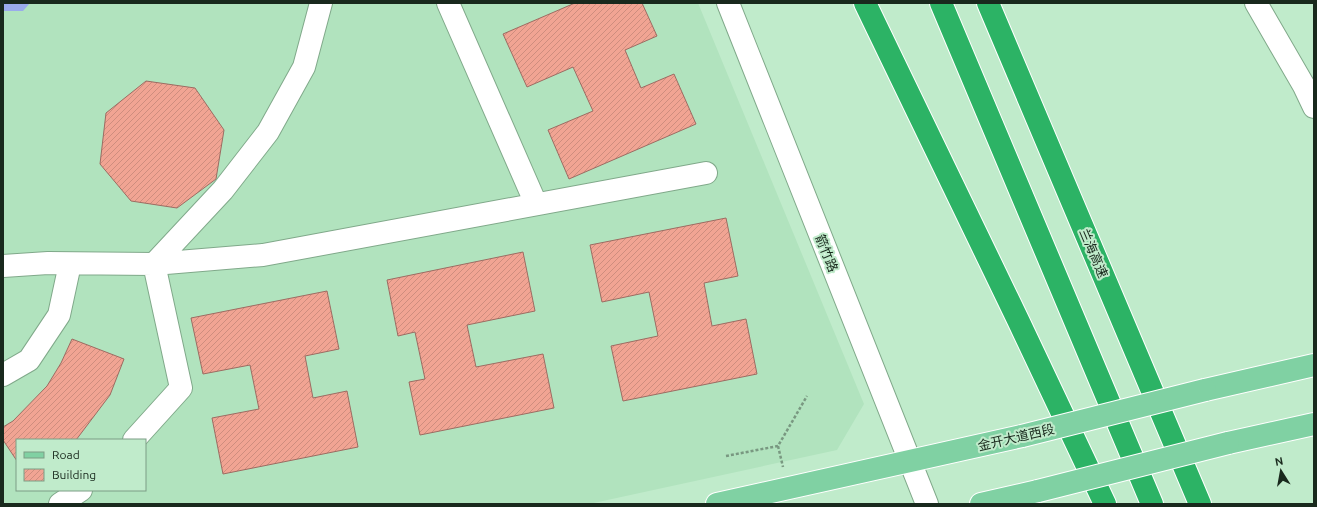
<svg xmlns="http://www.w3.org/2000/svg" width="1317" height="507" font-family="Ubuntu,'Noto Sans SC',sans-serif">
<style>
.built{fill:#b1e3be;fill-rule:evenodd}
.water{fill:#9aabeb}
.building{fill:url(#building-hatch);stroke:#9c6c62}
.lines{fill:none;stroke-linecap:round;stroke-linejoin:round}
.minor-casing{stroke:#80a98a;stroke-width:24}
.major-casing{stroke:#fff;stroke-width:24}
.highway-casing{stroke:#fff;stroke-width:24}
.path{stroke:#799881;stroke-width:2.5;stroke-dasharray:3 2;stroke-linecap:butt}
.minor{stroke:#fff;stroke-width:22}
.major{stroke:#80d1a3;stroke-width:22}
.highway{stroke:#2cb365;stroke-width:22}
.major-bridge-casing{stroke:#fff;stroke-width:24;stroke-linecap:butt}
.major-bridge{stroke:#80d1a3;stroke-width:22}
.labels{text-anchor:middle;stroke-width:4;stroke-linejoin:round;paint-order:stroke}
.street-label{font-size:13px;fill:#19291d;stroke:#c0ebcb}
</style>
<defs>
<pattern id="building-hatch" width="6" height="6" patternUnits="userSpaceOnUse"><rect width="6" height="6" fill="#f1a493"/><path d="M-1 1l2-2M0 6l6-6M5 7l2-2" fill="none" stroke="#ce8d7e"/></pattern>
</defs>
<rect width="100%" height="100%" fill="#c0ebcb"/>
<path class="built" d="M 3,3 L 698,3 L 864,404 L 837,450 L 589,504 L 3,504 ZM 17,440 L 145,440 L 145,490 L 17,490 Z"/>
<path class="water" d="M 3,3 L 30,3 L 23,11 L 3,11 Z"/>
<path class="building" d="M 575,3 L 642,3 L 657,36 L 625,50 L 641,88 L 674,74 L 696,124 L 569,179 L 548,130 L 593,111 L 573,67 L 527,87 L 503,34 Z
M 146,81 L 195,88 L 224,130 L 216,179 L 177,208 L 131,201 L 100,164 L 106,113 Z
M 726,218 L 738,276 L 704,283 L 712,326 L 746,319 L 757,374 L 623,401 L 611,346 L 658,336 L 649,292 L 602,302 L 590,245 Z
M 523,252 L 535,311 L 467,325 L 476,367 L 543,354 L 554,408 L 420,435 L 409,382 L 425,379 L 415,332 L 398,336 L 387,280 Z
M 327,291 L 339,349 L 305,356 L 313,398 L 347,391 L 358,447 L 223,474 L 212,418 L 259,409 L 250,365 L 203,374 L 191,318 Z
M 72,339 L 124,359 L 110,395 L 76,440 L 17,440 L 17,461 L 3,440 L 3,427 L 13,421 L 47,386 L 61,363 Z"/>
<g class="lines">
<g class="minor-casing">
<path id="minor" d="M 448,3 L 536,204
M 728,3 L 927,504
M 1256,3 L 1304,86 L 1314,107
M 154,264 L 223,190 L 268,132 L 304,67 L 321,3
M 3,266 L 48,263 L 154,264 L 263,255 L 706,173
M 3,375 L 29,360 L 59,315 L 70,264
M 134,440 L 181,388 L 154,264
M 60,504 L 81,490"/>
</g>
<g class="major-casing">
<path id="major" d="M 1205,390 L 1314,365
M 1228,443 L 1314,424
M 717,504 L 1022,436
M 981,504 L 1038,491"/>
</g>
<g class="highway-casing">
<path id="highway" d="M 865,3 L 1018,320 L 1105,504
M 941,3 L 1152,504
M 988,3 L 1200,504"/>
</g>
<path class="path" d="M 778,446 L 783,467
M 726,456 L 778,446 L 807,396"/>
<use href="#minor" class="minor"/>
<use href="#major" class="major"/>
<use href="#highway" class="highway"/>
<g class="major-bridge-casing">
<path id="major-bridge" d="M 1022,436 L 1205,390
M 1038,491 L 1228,443"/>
</g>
<use href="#major-bridge" class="major-bridge"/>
</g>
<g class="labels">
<g class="street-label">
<text transform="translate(827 253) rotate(68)" y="5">箭竹路</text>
<text transform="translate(1094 253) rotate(67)" y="5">兰海高速</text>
<text transform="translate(1016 437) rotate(-13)" y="5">金开大道西段</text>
</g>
</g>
<rect width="1317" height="507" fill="none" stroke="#19291d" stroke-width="8"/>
<rect x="16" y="439" width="130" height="52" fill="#c0ebcb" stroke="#7d9d85"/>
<rect x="24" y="452" width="20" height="6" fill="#80d1a3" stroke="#7d9d85"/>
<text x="52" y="459" font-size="12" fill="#19291d">Road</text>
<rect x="24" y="469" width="20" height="12" fill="url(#building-hatch)" stroke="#7d9d85"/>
<text x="52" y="479" font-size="12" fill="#19291d">Building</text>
<g transform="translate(1281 471) rotate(349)" stroke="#c0ebcb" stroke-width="3" paint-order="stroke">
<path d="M0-3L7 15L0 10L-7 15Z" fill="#19291d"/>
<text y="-6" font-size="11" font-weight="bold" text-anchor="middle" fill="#19291d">N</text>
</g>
</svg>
